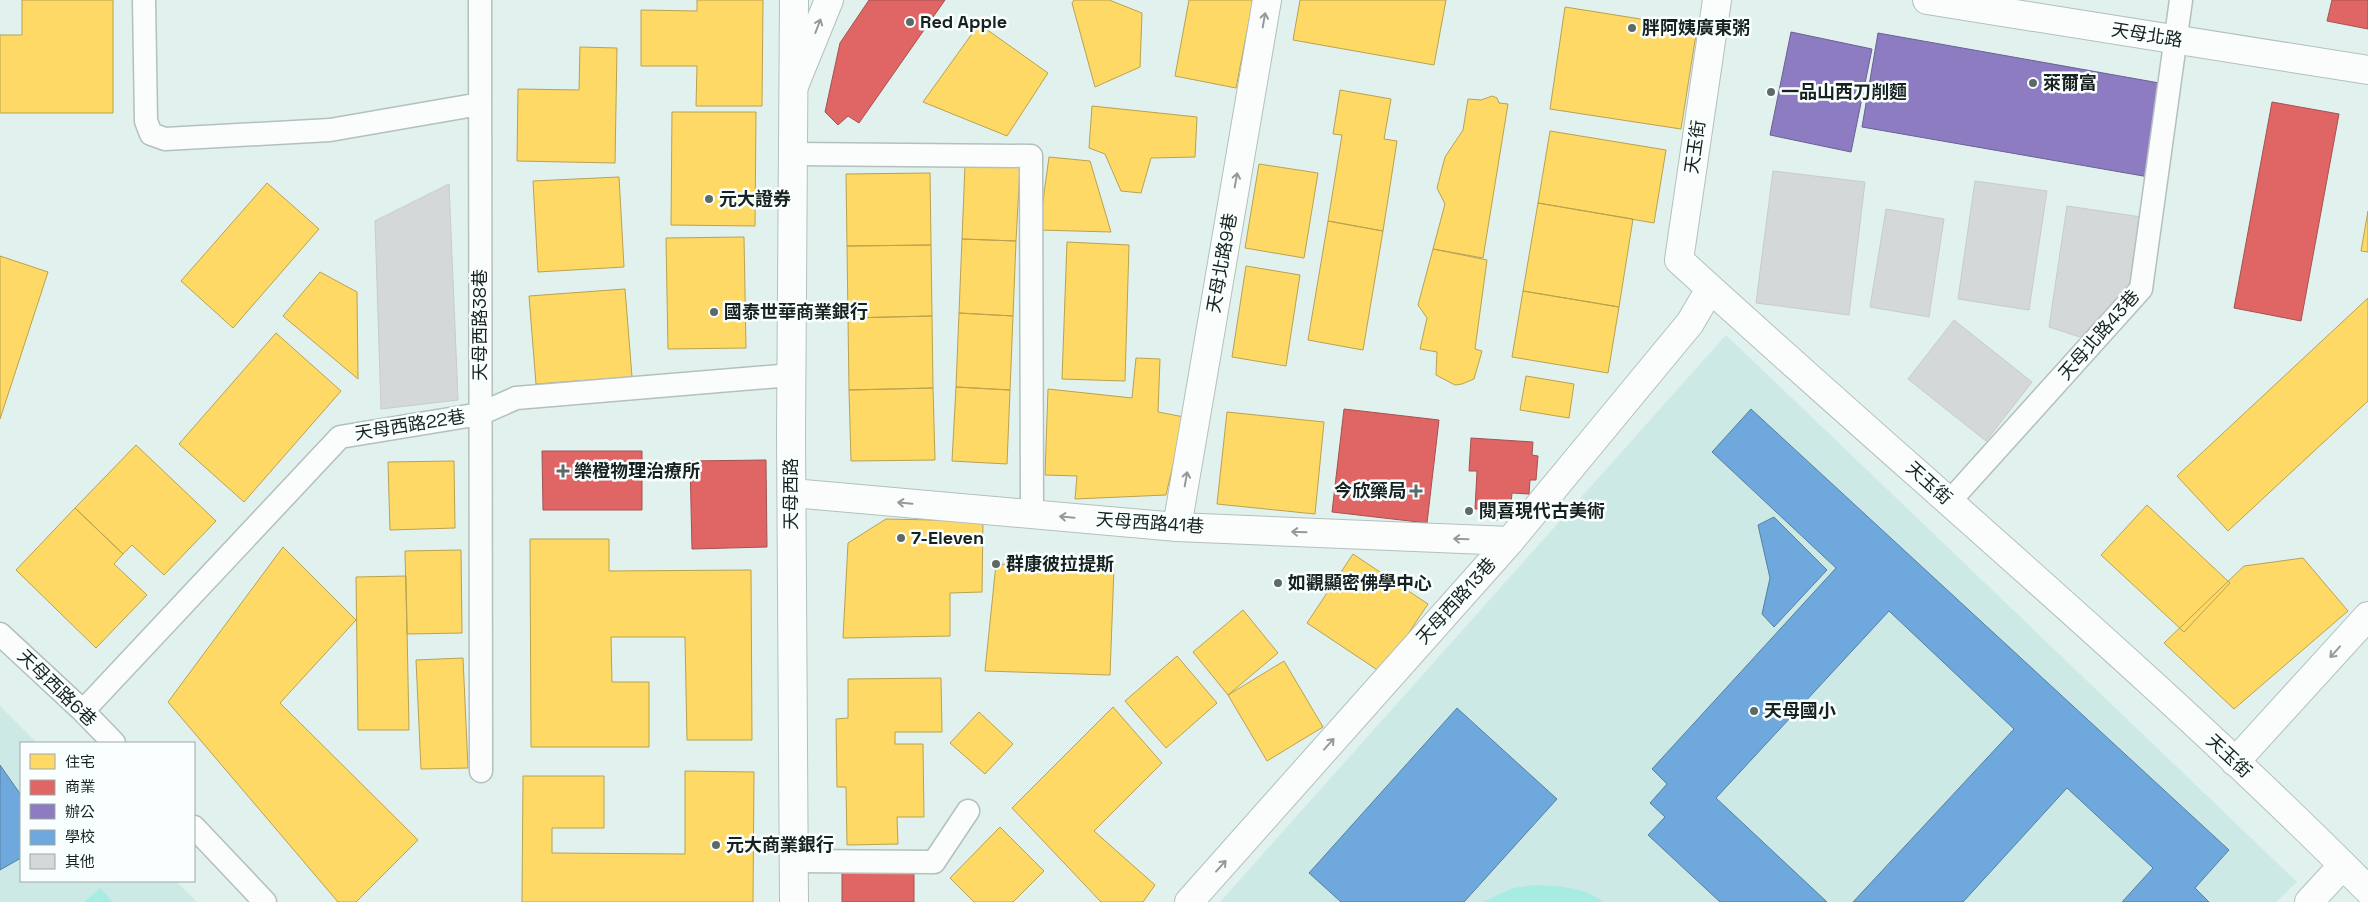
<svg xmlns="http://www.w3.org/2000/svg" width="2368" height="902" font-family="'Space Grotesk','Noto Sans TC',sans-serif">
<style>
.built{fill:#cce9e5}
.green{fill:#a6ece3}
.homes{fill:#ffd966;stroke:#b9a251}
.shops{fill:#e06666;stroke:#a45251}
.offices{fill:#8e7cc3;stroke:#6a6192}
.schools{fill:#6fa8dc;stroke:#5580a4}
.building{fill:#d5d8d8;stroke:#c8cbcb}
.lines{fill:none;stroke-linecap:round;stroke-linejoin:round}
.lane-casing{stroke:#b3c0be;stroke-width:25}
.street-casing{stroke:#b3c0be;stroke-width:30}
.secondary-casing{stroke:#b3c0be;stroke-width:30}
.lane{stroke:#fafdfc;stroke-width:22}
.street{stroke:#fafdfc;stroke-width:28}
.secondary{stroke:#fafdfc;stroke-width:28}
.oneway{stroke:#949a99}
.poi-dot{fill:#5d6a68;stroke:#f9fffe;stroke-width:2}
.labels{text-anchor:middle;stroke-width:5;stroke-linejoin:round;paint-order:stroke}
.poi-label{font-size:18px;font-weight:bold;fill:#172220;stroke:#f9fffe;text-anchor:start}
.street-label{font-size:18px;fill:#172220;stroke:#f9fffe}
</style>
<rect width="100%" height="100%" fill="#e0f1ee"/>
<path class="built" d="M 1726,335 L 2297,882 L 2276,902 L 1220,902 Z
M 0,706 L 37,743 L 21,743 L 21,881 L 176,881 L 197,902 L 0,902 Z"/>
<path class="green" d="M 1536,885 C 1558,886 1585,887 1603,902 L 1483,902 L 1513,888 Z
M 100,888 L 113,902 L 84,902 Z"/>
<path class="homes" d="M 22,0 L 113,0 L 113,113 L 0,113 L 0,35 L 22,35 Z
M 697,0 L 763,0 L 762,106 L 696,106 L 697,66 L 641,66 L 641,10 L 697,11 Z
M 1074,0 L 1109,0 L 1142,13 L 1140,67 L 1095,87 L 1072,3 Z
M 1189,0 L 1253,0 L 1236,88 L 1175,76 Z
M 1300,0 L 1446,0 L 1434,65 L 1293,40 Z
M 1565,7 L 1697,28 L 1681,129 L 1550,109 Z
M 979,24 L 1048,73 L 1007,136 L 923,102 Z
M 580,47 L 617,48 L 615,163 L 517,161 L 518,89 L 579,90 Z
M 1340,90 L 1391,99 L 1384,139 L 1397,141 L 1383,231 L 1328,221 L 1342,135 L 1333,134 Z
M 1492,96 L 1497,98 L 1499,103 L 1508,104 L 1483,258 L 1433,249 L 1445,204 L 1437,188 L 1445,157 L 1463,130 L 1468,99 L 1481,100 Z
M 1092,106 L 1197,117 L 1195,157 L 1151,158 L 1141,193 L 1121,191 L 1105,154 L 1089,148 Z
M 672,112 L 756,112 L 755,226 L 671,225 Z
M 1550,131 L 1666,150 L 1654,223 L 1538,203 Z
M 1049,157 L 1090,161 L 1111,232 L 1039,230 Z
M 1259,164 L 1318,173 L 1304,258 L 1245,248 Z
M 965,165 L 1020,167 L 1016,241 L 962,239 Z
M 930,173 L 931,245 L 847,246 L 846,174 Z
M 619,177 L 624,267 L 538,272 L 533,181 Z
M 267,183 L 319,229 L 233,328 L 181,281 Z
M 1538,203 L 1633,219 L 1619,307 L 1523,291 Z
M 2368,211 L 2368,252 L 2361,251 Z
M 1328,221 L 1383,231 L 1363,350 L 1308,340 Z
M 744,237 L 746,348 L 668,349 L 666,238 Z
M 962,239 L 1016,241 L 1013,316 L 959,313 Z
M 1067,242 L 1129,245 L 1125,381 L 1062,379 Z
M 931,245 L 932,316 L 848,318 L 847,246 Z
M 1433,249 L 1487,260 L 1475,349 L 1482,351 L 1474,379 L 1462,384 L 1455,385 L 1436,375 L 1437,352 L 1420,349 L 1427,318 L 1418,305 Z
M 0,256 L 48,272 L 0,419 Z
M 1246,266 L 1300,275 L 1286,366 L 1232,357 Z
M 320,272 L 357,292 L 358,379 L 283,316 Z
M 625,289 L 632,377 L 536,384 L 529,296 Z
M 1523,291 L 1619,307 L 1608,373 L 1512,357 Z
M 2368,298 L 2368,401 L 2228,531 L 2177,476 Z
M 959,313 L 1013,316 L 1010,390 L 956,387 Z
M 932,316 L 933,388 L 849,390 L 848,318 Z
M 276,333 L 341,391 L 244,502 L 179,444 Z
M 1136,358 L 1160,359 L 1158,412 L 1184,417 L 1166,495 L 1075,499 L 1077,476 L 1045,475 L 1048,389 L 1132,398 Z
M 1526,376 L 1574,384 L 1569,418 L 1520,410 Z
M 956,387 L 1010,390 L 1007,464 L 952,461 Z
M 933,388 L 935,460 L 851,461 L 849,390 Z
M 1227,412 L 1324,422 L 1315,514 L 1217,504 Z
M 136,445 L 216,521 L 164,575 L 132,545 L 123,554 L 75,508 Z
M 454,461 L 455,528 L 390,530 L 388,462 Z
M 2147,505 L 2230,583 L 2184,632 L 2101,555 Z
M 75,508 L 123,554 L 114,564 L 147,595 L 96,648 L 16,570 Z
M 886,519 L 983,521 L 982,592 L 950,593 L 950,636 L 843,638 L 848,543 Z
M 530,539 L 609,539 L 609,571 L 751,570 L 752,740 L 687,740 L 685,637 L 611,637 L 612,682 L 649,682 L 649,747 L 531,747 Z
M 283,547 L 356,620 L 280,703 L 418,840 L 356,902 L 338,902 L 168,702 Z
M 461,550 L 462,633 L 407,634 L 405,551 Z
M 1353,554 L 1428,604 L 1382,673 L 1307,623 Z
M 2303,558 L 2348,611 L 2234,709 L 2164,643 L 2244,566 Z
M 996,564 L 1114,567 L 1110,675 L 985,671 Z
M 406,576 L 409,730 L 358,730 L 356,577 Z
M 1243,610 L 1278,653 L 1228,695 L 1193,652 Z
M 1177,656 L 1217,703 L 1166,748 L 1125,701 Z
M 463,658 L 468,768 L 421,769 L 416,660 Z
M 1284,661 L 1323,727 L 1267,761 L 1228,695 Z
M 941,678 L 942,732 L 895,732 L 895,744 L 923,744 L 924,817 L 897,817 L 898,844 L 847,845 L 846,787 L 837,787 L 836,719 L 848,718 L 848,679 Z
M 1113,707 L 1162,763 L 1094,831 L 1155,885 L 1143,902 L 1101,902 L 1012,808 Z
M 979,712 L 1013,744 L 985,774 L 950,743 Z
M 685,771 L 754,772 L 753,902 L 522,902 L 523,776 L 604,776 L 604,828 L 552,828 L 552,853 L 685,854 Z
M 1000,827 L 1044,871 L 1013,902 L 974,902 L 950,878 Z"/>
<path class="shops" d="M 869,0 L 945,0 L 859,123 L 848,116 L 838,125 L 825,112 L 840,43 Z
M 2332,0 L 2368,0 L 2368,29 L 2327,21 Z
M 2272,102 L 2339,114 L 2301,321 L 2234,308 Z
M 1344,409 L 1439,420 L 1427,523 L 1332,512 Z
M 1471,438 L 1533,442 L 1532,455 L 1538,456 L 1536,480 L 1530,480 L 1529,494 L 1512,493 L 1510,516 L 1498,515 L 1499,520 L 1487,519 L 1487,509 L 1475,509 L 1477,471 L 1469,471 Z
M 542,451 L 642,451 L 642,510 L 543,510 Z
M 766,460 L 767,547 L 692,549 L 690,461 Z
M 914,866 L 914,902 L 842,902 L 842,867 Z"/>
<path class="offices" d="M 1791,32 L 1872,49 L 1851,152 L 1770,135 Z
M 1878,33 L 2165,84 L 2149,177 L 1862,127 Z"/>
<path class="schools" d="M 1751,409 L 2229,850 L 2195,888 L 2209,902 L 2122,902 L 2153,868 L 2067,788 L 1963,902 L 1853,902 L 2014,729 L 1889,611 L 1716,798 L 1827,902 L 1720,902 L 1648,835 L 1665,817 L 1650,803 L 1667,784 L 1652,769 L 1836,568 L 1712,452 Z
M 1774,517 L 1827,570 L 1774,627 L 1762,614 L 1770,578 L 1758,525 Z
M 1457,708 L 1557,799 L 1464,902 L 1341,902 L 1309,873 Z
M 0,765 L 21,795 L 21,858 L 0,870 Z"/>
<path class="building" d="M 1773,171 L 1865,182 L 1849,315 L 1756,303 Z
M 1975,181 L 2047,191 L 2029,310 L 1958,299 Z
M 449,184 L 458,400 L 381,409 L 375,221 Z
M 2067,206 L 2148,218 L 2137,280 L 2086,339 L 2049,327 Z
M 1886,209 L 1944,219 L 1929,317 L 1870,307 Z
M 1954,320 L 2032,382 L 1986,441 L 1908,379 Z"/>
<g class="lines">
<g class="lane-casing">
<path id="lane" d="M 144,0 L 146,121 L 151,134 L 165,139 L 330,130 L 480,104
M 480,0 L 481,771
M 794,154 L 1031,156 L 1032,514
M 1950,501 L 2141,289 L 2181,0
M 0,634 L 83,711 L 114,743
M 83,711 L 340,437 L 480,414 L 516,398 L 791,375
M 194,827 L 265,902
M 794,861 L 934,862 L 968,811"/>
</g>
<g class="street-casing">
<path id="street" d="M 1717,0 L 1679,260 C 1908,470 2148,669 2368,890
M 1927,0 L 2368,70
M 794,86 L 829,0
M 792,493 L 1177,527 L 1510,541
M 1177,527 L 1267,0
M 2235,762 L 2368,616
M 1189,902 L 1510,541 L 1690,323 L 1710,289
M 2309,902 L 2343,865"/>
</g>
<g class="secondary-casing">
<path id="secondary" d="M 794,902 L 791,435 L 794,0"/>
</g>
<use href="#lane" class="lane"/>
<use href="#street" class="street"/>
<use href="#secondary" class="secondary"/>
</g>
<defs><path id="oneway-shaft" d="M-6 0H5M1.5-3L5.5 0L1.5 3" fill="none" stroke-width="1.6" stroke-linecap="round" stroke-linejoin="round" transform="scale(1.25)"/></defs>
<g class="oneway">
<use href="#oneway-shaft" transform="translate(1264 20) rotate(-80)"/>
<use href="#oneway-shaft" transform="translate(818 26) rotate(-69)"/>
<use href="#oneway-shaft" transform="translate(1236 180) rotate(-80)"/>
<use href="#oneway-shaft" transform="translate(1186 479) rotate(-80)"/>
<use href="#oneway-shaft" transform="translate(905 503) rotate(-175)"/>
<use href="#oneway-shaft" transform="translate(1067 517) rotate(-175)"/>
<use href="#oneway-shaft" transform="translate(1299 532) rotate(-178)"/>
<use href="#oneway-shaft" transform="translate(1461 539) rotate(-178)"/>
<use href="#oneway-shaft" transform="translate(2335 652) rotate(132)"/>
<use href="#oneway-shaft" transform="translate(1329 744) rotate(-48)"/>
<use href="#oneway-shaft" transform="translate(1221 866) rotate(-48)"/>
</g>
<g class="poi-dot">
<circle cx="910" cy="22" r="5"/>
<circle cx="1632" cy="28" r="5"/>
<circle cx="2033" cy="83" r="5"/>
<circle cx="1771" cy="92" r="5"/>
<circle cx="709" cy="199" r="5"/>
<circle cx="714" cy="312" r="5"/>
<path d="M560.5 463.5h5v5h5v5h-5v5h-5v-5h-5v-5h5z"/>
<path d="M1413.5 483.5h5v5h5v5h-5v5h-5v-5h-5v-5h5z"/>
<circle cx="1469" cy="511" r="5"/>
<circle cx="901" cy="538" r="5"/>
<circle cx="996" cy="564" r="5"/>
<circle cx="1278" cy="583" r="5"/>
<circle cx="1754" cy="711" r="5"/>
<circle cx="716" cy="845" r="5"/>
</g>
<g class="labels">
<g class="poi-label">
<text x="920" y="28">Red Apple</text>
<text x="1642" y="34">胖阿姨廣東粥</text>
<text x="2043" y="89">萊爾富</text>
<text x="1781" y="98">一品山西刀削麵</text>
<text x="719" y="205">元大證券</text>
<text x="724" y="318">國泰世華商業銀行</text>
<text x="574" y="477">樂橙物理治療所</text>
<text x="1406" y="497" text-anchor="end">今欣藥局</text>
<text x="1479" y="517">閱喜現代古美術</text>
<text x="911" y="544">7-Eleven</text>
<text x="1006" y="570">群康彼拉提斯</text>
<text x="1288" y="589">如觀顯密佛學中心</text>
<text x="1764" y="717">天母國小</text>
<text x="726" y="851">元大商業銀行</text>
</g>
<g class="street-label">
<text transform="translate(2147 35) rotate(9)" y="6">天母北路</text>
<text transform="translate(1695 147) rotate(-82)" y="6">天玉街</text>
<text transform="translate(1222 263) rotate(-80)" y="6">天母北路9巷</text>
<text transform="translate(480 325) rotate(-90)" y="6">天母西路38巷</text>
<text transform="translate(2099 335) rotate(-49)" y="6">天母北路43巷</text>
<text transform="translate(410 425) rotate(-9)" y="6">天母西路22巷</text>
<text transform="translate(1929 483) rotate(42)" y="6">天玉街</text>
<text transform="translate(791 494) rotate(-90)" y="6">天母西路</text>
<text transform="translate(1150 523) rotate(4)" y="6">天母西路41巷</text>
<text transform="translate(1456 601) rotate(-48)" y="6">天母西路13巷</text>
<text transform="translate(57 688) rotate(44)" y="6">天母西路6巷</text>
<text transform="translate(2229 756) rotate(43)" y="6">天玉街</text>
</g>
</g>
<rect x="20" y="742" width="175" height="140" fill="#f9fffe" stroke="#9fa7a5"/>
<rect x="30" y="754" width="25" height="15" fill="#ffd966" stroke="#9fa7a5"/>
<text x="65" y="767" font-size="15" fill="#172220">住宅</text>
<rect x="30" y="780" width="25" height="15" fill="#e06666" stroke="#9fa7a5"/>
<text x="65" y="792" font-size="15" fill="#172220">商業</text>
<rect x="30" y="804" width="25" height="15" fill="#8e7cc3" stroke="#9fa7a5"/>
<text x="65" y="817" font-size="15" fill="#172220">辦公</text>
<rect x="30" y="830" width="25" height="15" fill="#6fa8dc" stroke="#9fa7a5"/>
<text x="65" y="842" font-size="15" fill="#172220">學校</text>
<rect x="30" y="854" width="25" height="15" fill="#d5d8d8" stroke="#9fa7a5"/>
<text x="65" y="867" font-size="15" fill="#172220">其他</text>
</svg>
